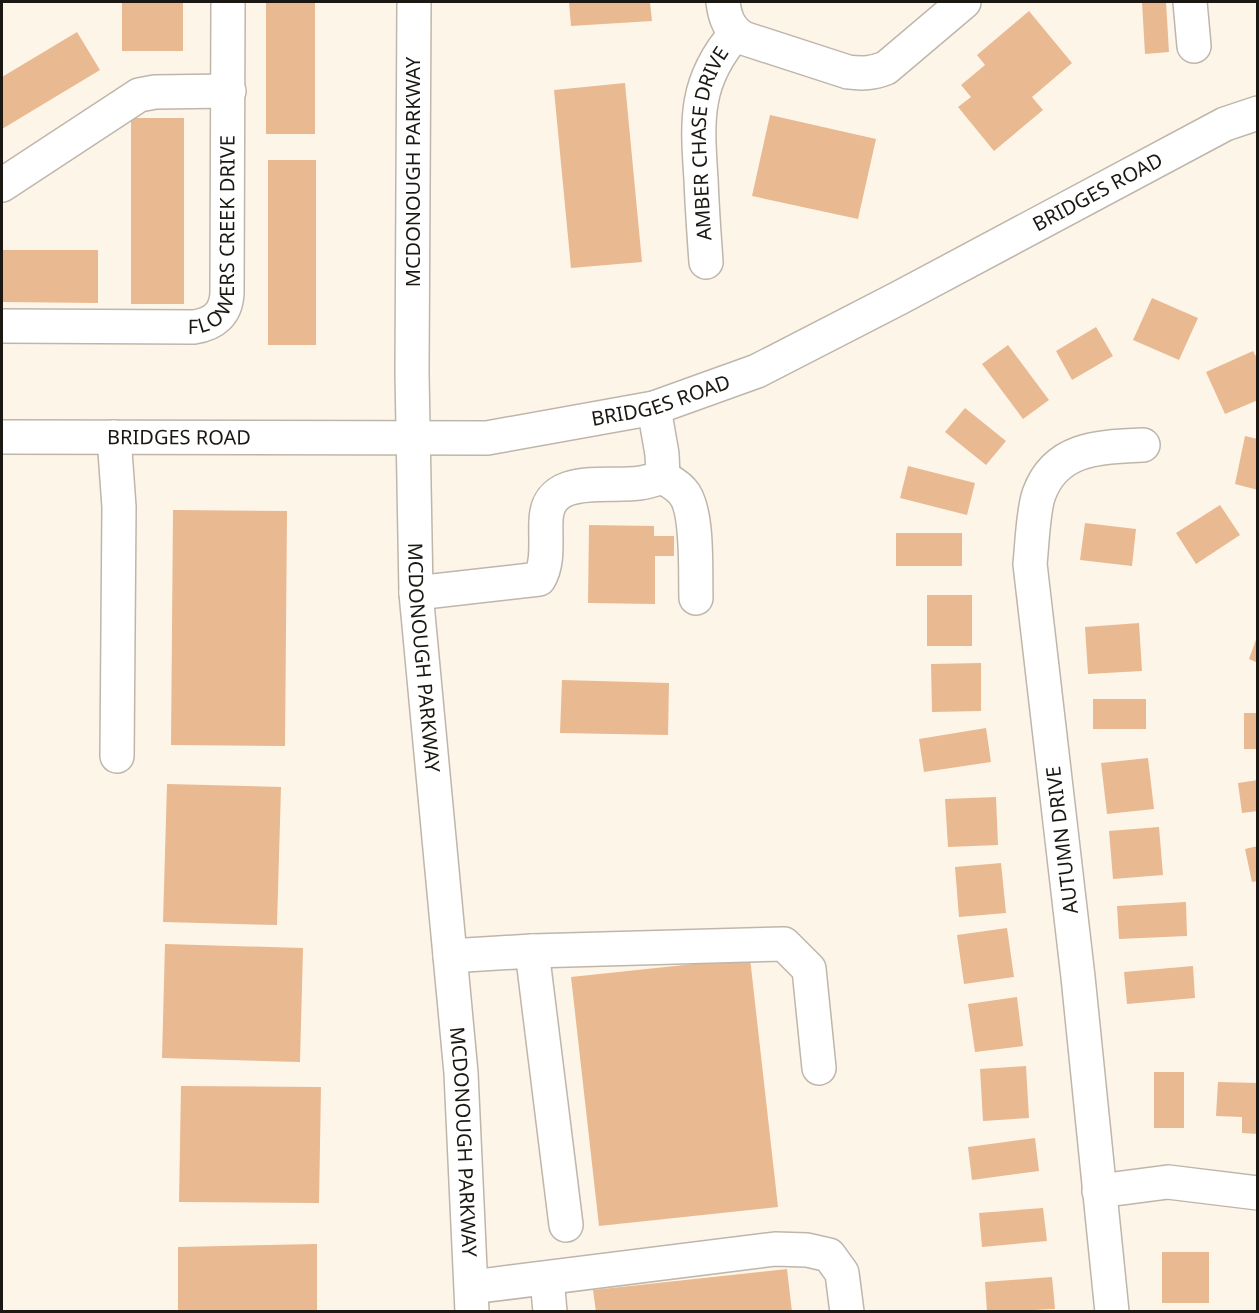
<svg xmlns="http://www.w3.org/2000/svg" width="1259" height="1313" font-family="'Noto Sans',sans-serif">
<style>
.building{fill:#e9b991}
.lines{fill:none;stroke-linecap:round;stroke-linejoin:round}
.minor-casing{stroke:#beb6ab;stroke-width:36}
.minor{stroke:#fff;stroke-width:33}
.labels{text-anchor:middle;stroke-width:4.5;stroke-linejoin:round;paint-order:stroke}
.street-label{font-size:20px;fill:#1b1814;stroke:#fff}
</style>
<rect width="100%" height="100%" fill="#fef5e9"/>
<path class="building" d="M 122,2 L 183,2 L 183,51 L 122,51 Z
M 266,2 L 315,2 L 315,134 L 266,134 Z
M 569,2 L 650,2 L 652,21 L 571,26 Z
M 1142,2 L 1166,2 L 1169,52 L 1145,54 Z
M 1029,11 L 1072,63 L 1032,97 L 1043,110 L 994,151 L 958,107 L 971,97 L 961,85 L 985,65 L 977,55 Z
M 77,32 L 100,70 L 2,129 L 2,77 Z
M 625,83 L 642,262 L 571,268 L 554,90 Z
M 770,115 L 876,139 L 858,219 L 752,196 Z
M 131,118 L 184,118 L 184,304 L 131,304 Z
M 268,160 L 316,160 L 316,345 L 268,345 Z
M 2,250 L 98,250 L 98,303 L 2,302 Z
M 1152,298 L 1198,318 L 1179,360 L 1133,340 Z
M 1096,327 L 1113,356 L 1072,380 L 1056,351 Z
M 1008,345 L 1049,400 L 1023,419 L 982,364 Z
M 1253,351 L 1258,360 L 1258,400 L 1225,414 L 1206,372 Z
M 965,408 L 1006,441 L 986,465 L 945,432 Z
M 1245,436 L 1258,439 L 1258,490 L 1235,484 Z
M 908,466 L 975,483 L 967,515 L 900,498 Z
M 1220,505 L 1240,535 L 1196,564 L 1176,533 Z
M 173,510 L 287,511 L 285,746 L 171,745 Z
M 1085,523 L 1136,529 L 1132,566 L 1080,560 Z
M 589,525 L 654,526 L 654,536 L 674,536 L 674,556 L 655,556 L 655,604 L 588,603 Z
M 896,533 L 962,533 L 962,566 L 896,566 Z
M 927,595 L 972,595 L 972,646 L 927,646 Z
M 1139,623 L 1142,671 L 1088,674 L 1085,627 Z
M 1257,637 L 1258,637 L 1258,663 L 1249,659 Z
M 981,663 L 981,711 L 932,712 L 931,664 Z
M 562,680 L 669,683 L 668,735 L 560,733 Z
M 1093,699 L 1146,699 L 1146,729 L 1093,729 Z
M 1244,713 L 1258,713 L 1258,749 L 1244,749 Z
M 986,728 L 991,762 L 924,772 L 919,739 Z
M 1148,758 L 1154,809 L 1107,814 L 1101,763 Z
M 1258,780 L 1258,811 L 1242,813 L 1238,783 Z
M 167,784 L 281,787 L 277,925 L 163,922 Z
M 996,797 L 998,845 L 948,847 L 945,799 Z
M 1159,827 L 1163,875 L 1113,879 L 1109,831 Z
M 1258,846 L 1258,881 L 1252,882 L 1245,849 Z
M 1001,863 L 1006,913 L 959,917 L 955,867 Z
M 1186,902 L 1187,936 L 1119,939 L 1117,906 Z
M 1007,928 L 1014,977 L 964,984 L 957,935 Z
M 165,944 L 303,948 L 300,1062 L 162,1058 Z
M 750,958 L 778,1207 L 599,1226 L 571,977 Z
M 1193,966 L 1195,998 L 1127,1004 L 1124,972 Z
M 1017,997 L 1023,1046 L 975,1052 L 968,1004 Z
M 1026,1066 L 1029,1118 L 983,1121 L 980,1069 Z
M 1154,1072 L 1184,1072 L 1184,1128 L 1154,1128 Z
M 1218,1082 L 1258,1083 L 1258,1134 L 1242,1133 L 1242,1117 L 1216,1116 Z
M 181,1086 L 321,1087 L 319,1203 L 179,1202 Z
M 1035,1138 L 1039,1171 L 972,1180 L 968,1147 Z
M 1043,1208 L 1047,1241 L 982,1247 L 979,1213 Z
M 317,1244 L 317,1312 L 178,1312 L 178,1247 Z
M 1162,1252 L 1209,1252 L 1209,1303 L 1162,1303 Z
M 787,1269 L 792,1312 L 596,1312 L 593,1290 Z
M 1052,1277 L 1055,1309 L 987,1312 L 985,1282 Z"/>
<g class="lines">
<g class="minor-casing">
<g id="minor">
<path id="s1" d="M 414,2 L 412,373 L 416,593 L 461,1073 L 472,1312"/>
<path d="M 723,2 C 725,18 729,29 743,38 L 848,72 C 863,74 873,73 886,68 L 964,2"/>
<path d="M 1190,2 L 1194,46"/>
<path d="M 2,185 L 139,95 L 155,92 L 229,91"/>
<path id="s2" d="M 706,262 C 704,234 702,207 701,179 C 697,120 694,81 736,33"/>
<path id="s3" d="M 2,326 L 194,327 C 214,324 226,314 227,293 L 228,2"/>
<path id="s4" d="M 2,437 L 487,438 L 654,408 L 757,371 L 899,298 L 1225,124 L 1258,113"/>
<path d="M 114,437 L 119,507 L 117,756"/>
<path d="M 663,477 C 669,481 677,485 682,491 C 699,508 695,573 696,598"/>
<path d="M 416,593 L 539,579 C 549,563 545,539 546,521 C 547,472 609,488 640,483 C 648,482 656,479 663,477 L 662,454 L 654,408"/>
<path d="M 532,951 L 784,944 L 809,969 L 819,1068"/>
<path d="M 450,956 L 532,951 L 566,1225"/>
<path d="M 1099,1191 L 1168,1182 L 1258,1193"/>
<path d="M 547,1278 L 550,1312"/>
<path d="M 472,1287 L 775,1249 L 807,1250 L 829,1255 L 842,1273 L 847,1312"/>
<path d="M 1112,1312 L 1078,977 L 1030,564 C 1032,546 1033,510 1039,494 C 1056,447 1100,447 1143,445"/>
</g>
</g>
<use href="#minor" class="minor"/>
</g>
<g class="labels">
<g class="street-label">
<text dy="7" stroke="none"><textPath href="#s2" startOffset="120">AMBER CHASE DRIVE</textPath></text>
<text transform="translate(413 172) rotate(-90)" y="7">MCDONOUGH PARKWAY</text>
<text dy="7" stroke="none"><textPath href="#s4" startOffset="1149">BRIDGES ROAD</textPath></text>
<text dy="7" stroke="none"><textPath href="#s3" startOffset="294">FLOWERS CREEK DRIVE</textPath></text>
<text dy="7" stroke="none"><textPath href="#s4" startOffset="663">BRIDGES ROAD</textPath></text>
<text dy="7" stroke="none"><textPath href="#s4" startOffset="177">BRIDGES ROAD</textPath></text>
<text dy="7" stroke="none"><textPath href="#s1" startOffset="656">MCDONOUGH PARKWAY</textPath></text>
<text transform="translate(1062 840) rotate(-97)" y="7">AUTUMN DRIVE</text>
<text dy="7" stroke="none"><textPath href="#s1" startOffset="1142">MCDONOUGH PARKWAY</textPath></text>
</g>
</g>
<rect width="1259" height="1313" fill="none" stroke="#1b1814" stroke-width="6"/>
</svg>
